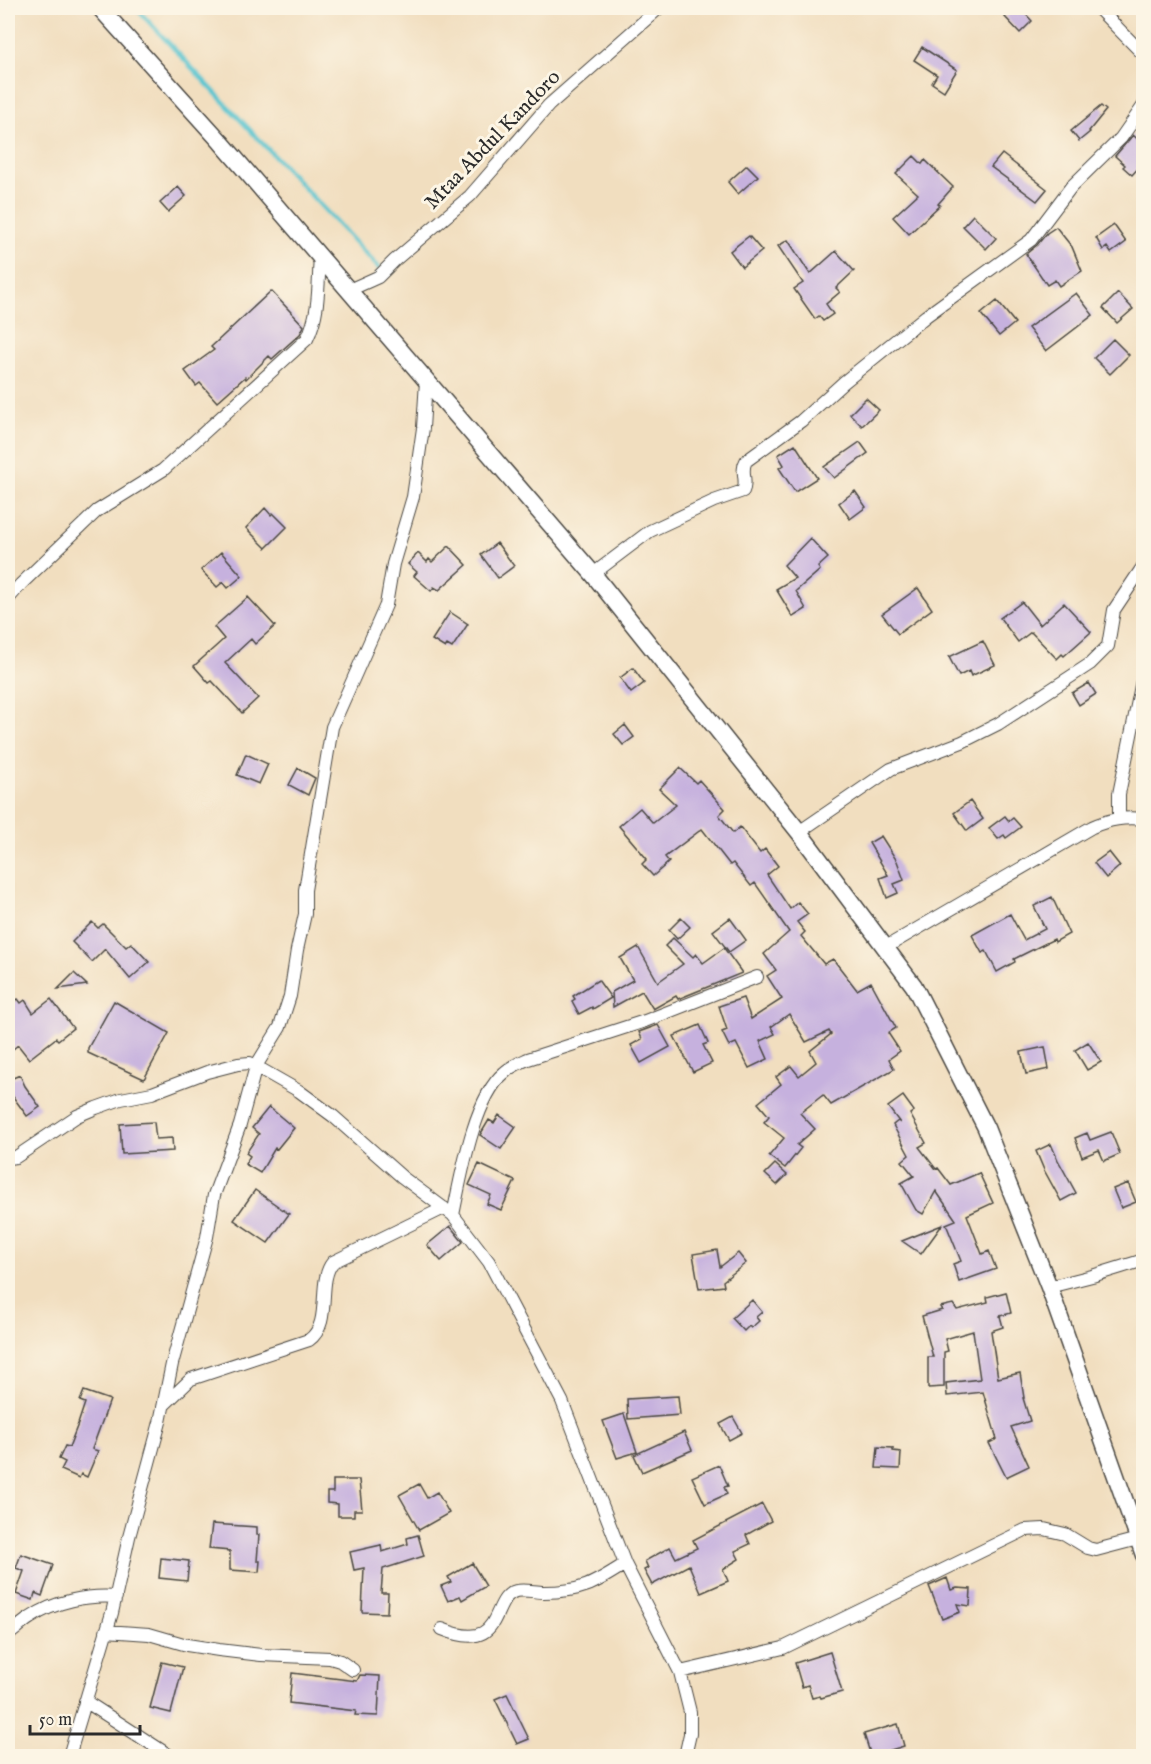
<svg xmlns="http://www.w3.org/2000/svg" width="1151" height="1764" font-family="'IM FELL English',serif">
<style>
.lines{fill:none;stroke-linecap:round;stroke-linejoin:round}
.stream{stroke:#58c5d0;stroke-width:4.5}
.building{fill:#c6b1de}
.street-casing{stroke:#494641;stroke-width:14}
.secondary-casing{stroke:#494641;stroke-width:19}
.street{stroke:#fff;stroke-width:12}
.secondary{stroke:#fff;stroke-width:16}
.labels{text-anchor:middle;stroke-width:6;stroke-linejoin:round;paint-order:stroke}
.street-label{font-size:21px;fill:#2b2b2b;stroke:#fcf5e5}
</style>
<rect width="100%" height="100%" fill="#fcf5e5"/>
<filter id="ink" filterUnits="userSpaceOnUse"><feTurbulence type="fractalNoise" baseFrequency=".0167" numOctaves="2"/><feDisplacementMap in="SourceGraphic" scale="12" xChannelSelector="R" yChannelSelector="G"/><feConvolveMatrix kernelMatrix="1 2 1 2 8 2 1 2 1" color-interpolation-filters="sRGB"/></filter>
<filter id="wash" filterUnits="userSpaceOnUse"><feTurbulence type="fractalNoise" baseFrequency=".008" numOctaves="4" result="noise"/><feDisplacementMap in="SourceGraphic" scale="24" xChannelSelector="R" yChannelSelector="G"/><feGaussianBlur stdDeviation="1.35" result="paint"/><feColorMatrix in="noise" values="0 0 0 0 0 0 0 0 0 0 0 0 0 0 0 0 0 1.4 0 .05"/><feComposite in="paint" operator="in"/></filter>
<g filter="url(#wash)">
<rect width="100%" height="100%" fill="#f1debf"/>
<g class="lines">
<path class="stream" d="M 136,8 L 379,268"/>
</g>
<g id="blocks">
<path class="building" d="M 1016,8 L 1020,8 L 1032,21 L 1020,33 L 1005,17 Z
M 922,47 L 957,70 L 944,91 L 932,83 L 937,75 L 914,60 Z
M 1101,106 L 1106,110 L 1089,131 L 1090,132 L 1079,141 L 1071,131 Z
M 1133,135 L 1143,144 L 1143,163 L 1132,175 L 1123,167 L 1125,165 L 1115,156 Z
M 1002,154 L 1047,189 L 1037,201 L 991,167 Z
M 914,156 L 922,164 L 925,160 L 953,187 L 938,204 L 940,205 L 909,234 L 893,217 L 918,194 L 896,174 Z
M 747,165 L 758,176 L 738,194 L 728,182 Z
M 178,187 L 186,196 L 168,212 L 160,203 Z
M 973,215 L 996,238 L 986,249 L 963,226 Z
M 1114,225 L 1126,242 L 1111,253 L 1107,247 L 1103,250 L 1096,238 Z
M 1056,227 L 1072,247 L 1082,271 L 1059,286 L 1055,280 L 1047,285 L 1026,254 L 1037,245 L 1047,233 Z
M 749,236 L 762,251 L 742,267 L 730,251 Z
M 788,240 L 810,274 L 836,251 L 854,271 L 836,288 L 840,292 L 826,304 L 833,314 L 823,321 L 819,316 L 815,319 L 794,289 L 803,283 L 778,246 Z
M 271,291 L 304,326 L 300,334 L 272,359 L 269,356 L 246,379 L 245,377 L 217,402 L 200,383 L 196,386 L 185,371 L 214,350 L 211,347 Z
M 1076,293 L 1093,315 L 1046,351 L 1028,328 Z
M 1118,293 L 1133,309 L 1117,323 L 1103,308 Z
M 997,301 L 1015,323 L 999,336 L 981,314 Z
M 1113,339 L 1129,355 L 1110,374 L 1094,358 Z
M 866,398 L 879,410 L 862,426 L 850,414 Z
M 860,442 L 868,453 L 834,478 L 824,467 Z
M 795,444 L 817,478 L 795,492 L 779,468 L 784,465 L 778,455 Z
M 855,491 L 866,507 L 850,519 L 839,503 Z
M 265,508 L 271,515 L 273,513 L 287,527 L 266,548 L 246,528 Z
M 810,538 L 828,558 L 818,567 L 820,570 L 796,591 L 806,609 L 793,617 L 776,589 L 795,578 L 784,565 Z
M 497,543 L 514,566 L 498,578 L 481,555 Z
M 449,546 L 467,565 L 439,590 L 434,587 L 431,591 L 414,576 L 417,572 L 408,564 L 418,553 L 427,562 L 429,559 L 432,562 Z
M 221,552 L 242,576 L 228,588 L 223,582 L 217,587 L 201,570 Z
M 918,588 L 932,609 L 898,634 L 882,614 Z
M 248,597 L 275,626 L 255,644 L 251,639 L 225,663 L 258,698 L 242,713 L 212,681 L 209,683 L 194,666 L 224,639 L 214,627 Z
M 1022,602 L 1040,625 L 1064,603 L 1091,632 L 1064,656 L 1062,654 L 1057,659 L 1031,632 L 1018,642 L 1000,618 Z
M 450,612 L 468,624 L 452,648 L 447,645 L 445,648 L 432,640 Z
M 983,641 L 995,665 L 971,676 L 969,671 L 959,676 L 949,657 Z
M 633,668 L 644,683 L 631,693 L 620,678 Z
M 1089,683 L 1096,694 L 1079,705 L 1072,693 Z
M 625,725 L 634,737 L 623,745 L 614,734 Z
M 246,754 L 268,764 L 259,784 L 237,775 Z
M 298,768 L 315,778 L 308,795 L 289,785 Z
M 680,768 L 696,783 L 699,780 L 725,809 L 719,815 L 733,833 L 740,827 L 760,853 L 765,849 L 778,866 L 767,875 L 790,909 L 798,902 L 808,914 L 797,922 L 805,932 L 801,936 L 824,964 L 833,959 L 857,990 L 871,982 L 896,1028 L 888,1033 L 900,1051 L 889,1059 L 894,1069 L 831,1105 L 823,1095 L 800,1113 L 815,1129 L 797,1145 L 801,1148 L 785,1168 L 769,1156 L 784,1138 L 764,1122 L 769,1116 L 758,1103 L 781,1084 L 776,1077 L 791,1066 L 799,1076 L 816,1062 L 810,1051 L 831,1034 L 829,1031 L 806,1042 L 789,1014 L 771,1027 L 775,1034 L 760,1041 L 768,1059 L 749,1068 L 736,1043 L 729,1046 L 722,1032 L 727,1030 L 719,1006 L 743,998 L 751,1019 L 782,999 L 767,976 L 776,970 L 764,954 L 789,932 L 755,883 L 751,886 L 733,863 L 730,865 L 702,829 L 665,857 L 669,862 L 653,876 L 642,864 L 647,859 L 619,826 L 640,808 L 653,823 L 676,805 L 659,789 Z
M 970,801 L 983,819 L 967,831 L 954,813 Z
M 1005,816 L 1009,821 L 1013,818 L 1021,827 L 1006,838 L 1004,835 L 998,839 L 989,828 Z
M 881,836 L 897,861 L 904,880 L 894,884 L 898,893 L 887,898 L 880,878 L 888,875 L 869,843 Z
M 1109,852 L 1120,866 L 1106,878 L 1094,863 Z
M 1052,897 L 1069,934 L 1055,942 L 1054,939 L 1014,959 L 1015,962 L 997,972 L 986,951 L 982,953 L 972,935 L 1010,914 L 1024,940 L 1045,929 L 1034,906 Z
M 681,918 L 690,927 L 677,939 L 669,930 Z
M 730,918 L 746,940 L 729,952 L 713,931 Z
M 92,922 L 98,928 L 103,924 L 126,947 L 131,943 L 149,962 L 130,979 L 105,949 L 92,962 L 72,942 Z
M 673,938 L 693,957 L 696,954 L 703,963 L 724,948 L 742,973 L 678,999 L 676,996 L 653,1009 L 642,991 L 613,1007 L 612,992 L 633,980 L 620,958 L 638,947 L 658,982 L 683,964 L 665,946 Z
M 74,973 L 87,985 L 58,989 Z
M 598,980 L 611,998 L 593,1009 L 592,1007 L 579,1014 L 572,1001 L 575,999 L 573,996 Z
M 18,999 L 21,1003 L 25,1000 L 33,1013 L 51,999 L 73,1028 L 58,1040 L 56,1038 L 29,1059 L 18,1045 L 8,1053 L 8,1006 Z
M 114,1001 L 169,1033 L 144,1079 L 88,1053 L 88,1048 Z
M 658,1025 L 670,1047 L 641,1063 L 631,1045 L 642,1039 L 639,1032 Z
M 700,1025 L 708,1043 L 703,1045 L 712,1063 L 693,1072 L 674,1036 Z
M 1088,1042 L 1101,1062 L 1087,1070 L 1075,1050 Z
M 1045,1047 L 1049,1069 L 1026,1074 L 1021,1052 Z
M 20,1075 L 25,1086 L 40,1107 L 27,1116 L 11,1094 L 8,1095 L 8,1080 Z
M 903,1096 L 914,1111 L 910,1114 L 926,1143 L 919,1147 L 936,1169 L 938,1168 L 951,1185 L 979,1173 L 993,1203 L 967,1215 L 982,1254 L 989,1251 L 996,1269 L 959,1282 L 953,1264 L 961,1261 L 946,1224 L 956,1220 L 936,1191 L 923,1214 L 916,1210 L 901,1183 L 914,1176 L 902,1161 L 909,1155 L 893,1125 L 898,1121 L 900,1123 L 888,1107 Z
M 269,1107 L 294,1128 L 277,1149 L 275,1148 L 260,1173 L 245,1164 L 250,1156 L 246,1153 L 259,1134 L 252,1128 Z
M 499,1115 L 516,1127 L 501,1149 L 480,1135 L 489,1120 L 494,1123 Z
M 154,1122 L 156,1139 L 172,1138 L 173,1151 L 122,1154 L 120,1124 Z
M 1111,1132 L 1120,1154 L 1104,1161 L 1099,1150 L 1082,1157 L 1075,1138 L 1087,1133 L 1090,1140 Z
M 1051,1144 L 1058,1160 L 1076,1193 L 1061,1201 L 1044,1170 L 1036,1151 Z
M 479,1164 L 515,1181 L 501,1210 L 487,1204 L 491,1195 L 469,1185 Z
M 775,1164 L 787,1175 L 777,1185 L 765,1174 Z
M 1128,1183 L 1136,1202 L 1121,1208 L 1113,1189 Z
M 255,1190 L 289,1214 L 268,1243 L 234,1220 Z
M 942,1225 L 921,1254 L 902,1241 Z
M 450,1226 L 463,1242 L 441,1261 L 427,1245 Z
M 717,1250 L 720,1267 L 738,1253 L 746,1263 L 723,1281 L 724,1286 L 699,1289 L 693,1254 Z
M 1006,1292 L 1011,1313 L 1000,1316 L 1003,1327 L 991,1331 L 998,1378 L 1020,1373 L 1024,1398 L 1023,1398 L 1030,1421 L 1011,1427 L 1029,1466 L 1006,1477 L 989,1443 L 997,1439 L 983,1392 L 947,1396 L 946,1383 L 980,1379 L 973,1331 L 945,1339 L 948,1351 L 944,1352 L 944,1387 L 928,1388 L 928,1357 L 933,1357 L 922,1316 L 942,1310 L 940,1307 L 953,1304 L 957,1310 L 988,1302 L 987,1297 Z
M 752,1300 L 762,1312 L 756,1317 L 759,1321 L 751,1328 L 749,1326 L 744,1331 L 732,1318 Z
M 84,1391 L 110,1400 L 92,1449 L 98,1451 L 87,1477 L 81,1474 L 79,1478 L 61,1470 L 65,1462 L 59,1459 L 65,1446 L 69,1447 L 78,1424 L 85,1403 L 80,1401 Z
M 678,1396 L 680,1415 L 628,1419 L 627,1399 Z
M 624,1414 L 637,1452 L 617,1458 L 603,1421 Z
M 733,1417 L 742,1433 L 729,1440 L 720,1424 Z
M 684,1432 L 692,1450 L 642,1472 L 634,1455 Z
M 878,1447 L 893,1448 L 893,1451 L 901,1452 L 900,1469 L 876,1468 Z
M 719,1465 L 728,1486 L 724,1487 L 727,1494 L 705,1504 L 692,1477 Z
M 333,1480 L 359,1480 L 362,1510 L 354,1510 L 354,1516 L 338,1516 L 338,1504 L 327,1503 L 327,1492 L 333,1492 Z
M 419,1484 L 427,1498 L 437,1492 L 449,1513 L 419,1530 L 399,1495 Z
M 762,1504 L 771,1521 L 746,1535 L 750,1544 L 735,1551 L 739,1559 L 723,1569 L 728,1581 L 701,1593 L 689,1565 L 652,1585 L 644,1570 L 648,1568 L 645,1561 L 670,1547 L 676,1558 L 697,1548 L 693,1540 Z
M 212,1524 L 257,1527 L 257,1535 L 259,1535 L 257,1561 L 260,1561 L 259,1572 L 230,1570 L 230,1551 L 209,1549 Z
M 418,1535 L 424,1556 L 383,1569 L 381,1593 L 388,1593 L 387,1613 L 362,1612 L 364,1568 L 354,1570 L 350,1552 L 381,1545 L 382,1552 L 408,1544 L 407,1538 Z
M 21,1554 L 53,1565 L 42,1596 L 35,1593 L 33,1600 L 16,1594 L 24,1571 L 16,1568 Z
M 161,1558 L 189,1561 L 187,1581 L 159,1578 Z
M 472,1563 L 486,1586 L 462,1600 L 460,1596 L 448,1601 L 441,1586 L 451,1582 L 448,1577 Z
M 947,1578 L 951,1590 L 957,1588 L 971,1589 L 970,1606 L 957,1604 L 960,1612 L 942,1619 L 929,1586 Z
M 830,1652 L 842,1692 L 821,1698 L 820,1696 L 812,1698 L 808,1685 L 802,1687 L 795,1663 Z
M 162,1662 L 183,1667 L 171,1713 L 150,1708 Z
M 292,1673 L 357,1681 L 360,1675 L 380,1676 L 378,1716 L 355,1715 L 356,1711 L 289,1703 Z
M 507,1694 L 529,1739 L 517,1744 L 495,1699 Z
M 898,1724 L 904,1746 L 871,1756 L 864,1734 Z"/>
</g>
</g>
<g filter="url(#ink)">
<use href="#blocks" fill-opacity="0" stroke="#494641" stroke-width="1.5"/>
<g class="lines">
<g class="street-casing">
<path id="street" d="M 1098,8 L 1144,55
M 349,290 L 378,277 L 395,260 L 470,196 L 549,105 L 659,8
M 593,574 L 650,531 L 714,501 L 743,491 C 748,481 740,471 746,461 L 801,421 L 844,382 L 926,316 L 1031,240 L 1071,187 L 1121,138 L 1144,105
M 8,599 L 21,584 L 97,511 L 163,470 L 307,339 C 320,313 318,284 320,255
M 1119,818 L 1119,794 L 1144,671
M 799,832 L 891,769 L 962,742 L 998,724 L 1090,664 L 1108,646 L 1114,610 L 1144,565
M 886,947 L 1092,827 C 1110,819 1124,817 1144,819
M 8,1158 L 16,1157 L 77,1116 L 96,1108 L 121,1099 L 152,1093 L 207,1072 L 238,1064 L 250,1063 L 299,1091 L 333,1116 L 402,1177 L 453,1215 L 489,1262 L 562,1401 L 625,1564 L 680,1672 L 690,1712 L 690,1734 L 685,1756
M 453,1215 C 461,1177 474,1098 504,1073 C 511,1066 519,1063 528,1059 L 645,1021 L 757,977
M 1049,1287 L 1092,1276 L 1144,1260
M 165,1404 L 191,1379 L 309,1340 C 333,1323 316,1282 333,1262 L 444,1208
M 442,1629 C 506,1655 489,1598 516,1591 C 525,1589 535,1592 544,1592 C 581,1592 594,1584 625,1564
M 106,1631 L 149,1634 L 187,1645 L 219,1650 L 261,1655 L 330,1658 L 340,1661 L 353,1670
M 8,1635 C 15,1630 22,1623 30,1618 C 55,1601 87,1595 116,1597
M 680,1672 L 783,1648 L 1025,1530 L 1044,1529 L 1065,1534 L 1088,1548 L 1096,1550 L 1138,1539
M 85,1701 L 170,1756
M 69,1756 L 112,1613 L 129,1537 L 160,1422 L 172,1364 L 207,1237 L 214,1195 L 240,1125 L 256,1066 L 280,1027 L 290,996 L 297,950 L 305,914 L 305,890 L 312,848 L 332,727 L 386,605 L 393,564 L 413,497 L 423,428 L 426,381"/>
</g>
<g class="secondary-casing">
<path id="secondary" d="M 100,8 L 221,142 L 593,574 L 799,832 L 914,986 L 986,1128 L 1049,1287 L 1144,1555"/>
</g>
<use href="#street" class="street"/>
<use href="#secondary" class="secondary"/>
</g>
</g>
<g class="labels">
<g class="street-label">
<text transform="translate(492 139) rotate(-46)" y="7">Mtaa Abdul Kandoro</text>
</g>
</g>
<rect width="1151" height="1764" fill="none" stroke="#fcf5e5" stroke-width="30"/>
<path d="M30 1725v9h110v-9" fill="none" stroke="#2b2b2b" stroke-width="3"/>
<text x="39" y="1725" font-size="18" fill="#2b2b2b" stroke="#fcf5e5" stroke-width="4.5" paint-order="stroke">50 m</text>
</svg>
